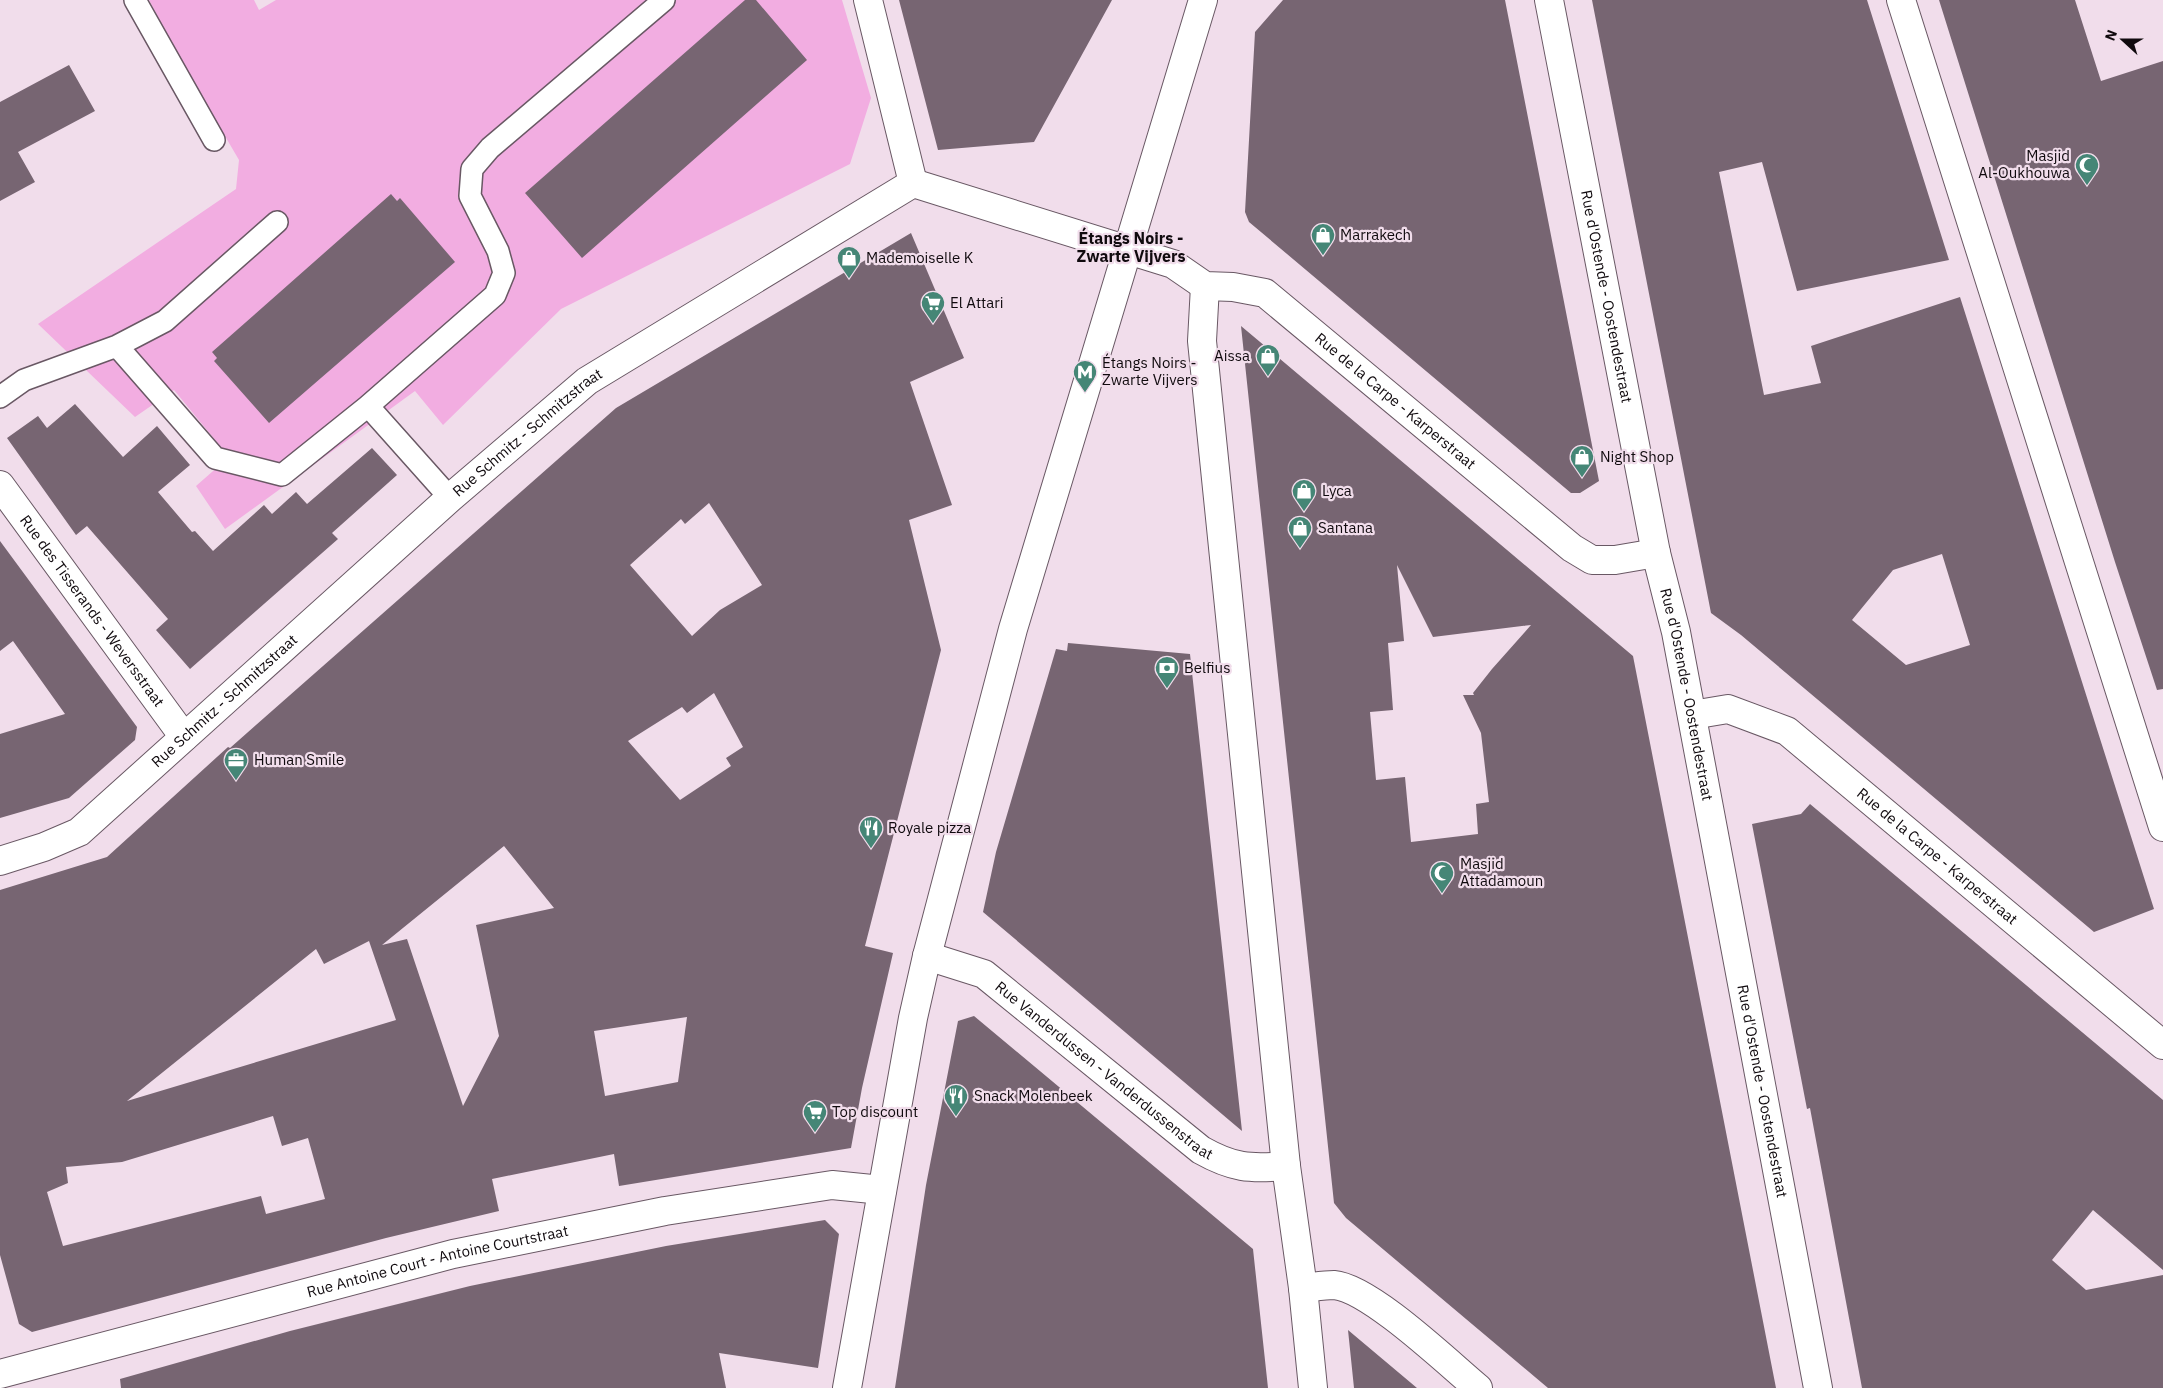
<svg xmlns="http://www.w3.org/2000/svg" width="2163" height="1388" font-family="'IBM Plex Sans',sans-serif">
<style>
.green{fill:#f2ade1}
.building{fill:#776572;fill-rule:evenodd}
.lines{fill:none;stroke-linecap:round;stroke-linejoin:round}
.service-casing{stroke:#695864;stroke-width:24}
.minor-casing{stroke:#695864;stroke-width:30}
.tertiary-casing{stroke:#695864;stroke-width:30}
.service{stroke:#fff;stroke-width:21}
.minor{stroke:#fff;stroke-width:28}
.tertiary{stroke:#fff;stroke-width:28}
.labels{text-anchor:middle;stroke-width:4.5;stroke-linejoin:round;paint-order:stroke}
.poi-label{font-size:15px;fill:#100a0e;stroke:#f1ddeb;text-anchor:start}
.street-label{font-size:15px;fill:#100a0e;stroke:#f1ddeb}
.neighbourhood-label{font-size:16px;font-weight:bold;fill:#100a0e;stroke:#f1ddeb}
</style>
<rect width="100%" height="100%" fill="#f1ddeb"/>
<path class="green" d="M 149,0 L 254,0 L 259,10 L 276,0 L 842,0 L 871,98 L 850,164 L 561,309 L 443,425 L 415,391 L 225,529 L 196,486 L 229,457 L 174,390 L 135,417 L 38,324 L 236,189 L 239,160 L 177,54 Z"/>
<path class="building" d="M 745,0 L 756,0 L 807,60 L 582,258 L 525,193 Z
M 899,0 L 1112,0 L 1034,142 L 938,150 Z
M 1283,0 L 1505,0 L 1599,481 L 1580,493 L 1571,493 L 1249,222 L 1245,212 L 1255,32 Z
M 1592,0 L 1867,0 L 1949,260 L 1797,291 L 1762,162 L 1719,172 L 1764,395 L 1821,383 L 1811,346 L 1960,297 L 2154,909 L 2094,932 L 1741,635 L 1711,613 ZM 1942,554 L 1970,645 L 1906,665 L 1852,620 L 1893,570 Z
M 1939,0 L 2075,0 L 2101,81 L 2163,61 L 2163,689 L 2157,690 L 2115,562 Z
M 69,65 L 95,111 L 18,152 L 35,182 L 0,201 L 0,102 Z
M 391,194 L 397,201 L 400,198 L 455,262 L 269,423 L 214,361 L 217,358 L 212,352 Z
M 911,233 L 964,358 L 910,382 L 952,505 L 909,520 L 941,650 L 865,946 L 893,953 L 862,1088 L 851,1148 L 619,1186 L 614,1154 L 492,1179 L 499,1211 L 386,1238 L 32,1332 L 19,1324 L 0,1255 L 0,890 L 107,857 L 228,747 L 230,748 L 616,408 ZM 709,503 L 762,585 L 720,610 L 692,636 L 630,565 L 681,519 L 685,524 ZM 714,693 L 743,747 L 726,758 L 731,766 L 680,800 L 628,741 L 682,707 L 687,713 ZM 504,846 L 554,908 L 476,925 L 499,1036 L 463,1106 L 407,939 L 382,945 ZM 369,941 L 396,1020 L 127,1101 L 316,949 L 324,964 ZM 687,1017 L 678,1082 L 605,1096 L 594,1031 ZM 273,1116 L 282,1146 L 308,1138 L 325,1199 L 266,1214 L 261,1196 L 63,1246 L 47,1192 L 68,1183 L 66,1167 L 122,1162 Z
M 1241,326 L 1633,656 L 1776,1388 L 1548,1388 L 1346,1218 L 1334,1203 ZM 1397,565 L 1433,637 L 1531,625 L 1492,669 L 1473,693 L 1474,695 L 1463,695 L 1481,733 L 1489,802 L 1476,804 L 1478,834 L 1411,842 L 1405,777 L 1376,780 L 1370,712 L 1393,710 L 1388,643 L 1404,641 Z
M 75,404 L 123,457 L 157,426 L 190,465 L 158,492 L 192,532 L 195,531 L 213,551 L 264,505 L 272,514 L 296,492 L 307,504 L 372,448 L 397,475 L 332,533 L 338,539 L 190,669 L 156,630 L 168,619 L 87,526 L 76,535 L 7,438 L 38,416 L 47,428 Z
M 0,541 L 137,727 L 135,740 L 69,798 L 0,818 L 0,734 L 65,714 L 13,641 L 0,651 Z
M 1068,643 L 1190,654 L 1242,1131 L 983,912 L 996,852 L 1056,649 L 1067,651 Z
M 1810,804 L 2163,1100 L 2163,1270 L 2093,1210 L 2052,1260 L 2086,1290 L 2163,1275 L 2163,1388 L 1862,1388 L 1810,1108 L 1807,1109 L 1752,824 L 1801,814 Z
M 974,1016 L 1253,1249 L 1268,1388 L 895,1388 L 926,1185 L 958,1021 Z
M 825,1220 L 839,1234 L 818,1368 L 719,1353 L 726,1388 L 121,1388 L 120,1379 L 290,1331 L 470,1286 L 666,1246 Z
M 1348,1330 L 1417,1388 L 1354,1388 Z"/>
<g class="lines">
<g class="service-casing">
<path id="service" d="M 135,0 L 214,140
M 117,346 L 215,458 L 282,475 L 368,406 L 450,498
M 0,397 L 24,380 L 117,346 L 165,321 L 277,222
M 368,406 L 495,295 L 504,273 L 498,251 L 470,196 L 472,169 L 490,148 L 664,0"/>
</g>
<g class="minor-casing">
<g id="minor">
<path d="M 868,0 L 913,183"/>
<path id="s1" d="M 1549,0 L 1656,553 L 1676,632 L 1818,1388"/>
<path d="M 1901,0 L 2163,827"/>
<path d="M 1205,286 L 1202,341 L 1286,1166 L 1303,1288 L 1313,1388"/>
<path id="s2" d="M 0,485 L 184,737"/>
<path id="s3" d="M 1692,715 L 1728,709 L 1787,731 L 2163,1045"/>
<path id="s4" d="M 0,861 L 44,847 L 79,832 L 450,498 L 587,381 L 913,183 L 1173,264 L 1205,286 L 1233,287 L 1265,293 L 1572,548 L 1592,560 L 1615,560 L 1656,553"/>
<path id="s5" d="M 927,956 L 984,974 L 1201,1150 C 1233,1168 1249,1169 1286,1166"/>
<path d="M 1303,1288 C 1313,1287 1324,1285 1334,1285 C 1370,1288 1448,1363 1478,1388"/>
<path id="s6" d="M 0,1374 L 453,1254 L 665,1211 L 832,1185 L 882,1190"/>
</g>
</g>
<g class="tertiary-casing">
<path id="tertiary" d="M 847,1388 L 913,1018 L 927,956 L 1013,629 L 1203,0"/>
</g>
<use href="#service" class="service"/>
<use href="#minor" class="minor"/>
<use href="#tertiary" class="tertiary"/>
</g>
<defs>
<g id="mosque-pin" transform="scale(1.25)"><path d="M0 17L-7.5 6A9.5 9.5 0 1 1 7.5 6Z" fill="#458676" stroke="#f1ddeb"/><path d="M3.5-4.9A6 6 0 1 0 3.5 4.9A5 5 0 1 1 3.5-4.9Z" fill="#fff"/></g>
<g id="shop-pin" transform="scale(1.25)"><path d="M0 17L-7.5 6A9.5 9.5 0 1 1 7.5 6Z" fill="#458676" stroke="#f1ddeb"/><path d="M-5-2.5h2.3a2.7 3.5 0 0 1 5.4 0H5L5.5 6h-11ZM-1.5-2.5h3a1.5 2.3 0 0 0-3 0Z" fill="#fff"/></g>
<g id="supermarket-pin" transform="scale(1.25)"><path d="M0 17L-7.5 6A9.5 9.5 0 1 1 7.5 6Z" fill="#458676" stroke="#f1ddeb"/><path d="M-6-5.5h2.5l.6 2H6L4.5 2H-2.5L-4.4-4H-6ZM-1.5 3.2a1.3 1.3 0 1 0 .1 0ZM3 3.2a1.3 1.3 0 1 0 .1 0Z" fill="#fff"/></g>
<g id="metro-pin" transform="scale(1.25)"><path d="M0 17L-7.5 6A9.5 9.5 0 1 1 7.5 6Z" fill="#458676" stroke="#f1ddeb"/><path d="M-5.5 5V-5H-3L0 0L3-5H5.5V5H3V-.5L0 4L-3-.5V5Z" fill="#fff"/></g>
<g id="bank-pin" transform="scale(1.25)"><path d="M0 17L-7.5 6A9.5 9.5 0 1 1 7.5 6Z" fill="#458676" stroke="#f1ddeb"/><path d="M-6-4H6V4H-6ZM0-2.3a2.3 2.3 0 1 0 0 4.6a2.3 2.3 0 1 0 0-4.6Z" fill="#fff"/></g>
<g id="office-pin" transform="scale(1.25)"><path d="M0 17L-7.5 6A9.5 9.5 0 1 1 7.5 6Z" fill="#458676" stroke="#f1ddeb"/><path d="M-6-3h4V-5.5h4V-3h4V5H-6ZM-1-4.5V-3h2v-1.5ZM-6 0V1H6V0Z" fill="#fff"/></g>
<g id="restaurant-pin" transform="scale(1.25)"><path d="M0 17L-7.5 6A9.5 9.5 0 1 1 7.5 6Z" fill="#458676" stroke="#f1ddeb"/><path d="M-5-6h1v4h1v-4h1v4h1v-4h1v5L-1.5 .5V6h-2V.5L-5-1ZM5-6V6H3V1.5H1.5Q1.5-4 5-6Z" fill="#fff"/></g>
</defs>
<g fill-rule="evenodd">
<use href="#mosque-pin" x="2087" y="165"/>
<use href="#shop-pin" x="1323" y="235"/>
<use href="#shop-pin" x="849" y="258"/>
<use href="#supermarket-pin" x="933" y="303"/>
<use href="#shop-pin" x="1268" y="356"/>
<use href="#metro-pin" x="1085" y="372"/>
<use href="#shop-pin" x="1582" y="457"/>
<use href="#shop-pin" x="1304" y="491"/>
<use href="#shop-pin" x="1300" y="528"/>
<use href="#bank-pin" x="1167" y="668"/>
<use href="#office-pin" x="236" y="760"/>
<use href="#restaurant-pin" x="871" y="828"/>
<use href="#mosque-pin" x="1442" y="873"/>
<use href="#restaurant-pin" x="956" y="1096"/>
<use href="#supermarket-pin" x="815" y="1112"/>
</g>
<g class="labels">
<g class="poi-label">
<text x="2070" y="161" text-anchor="end">Masjid<tspan x="2070" dy="17">Al-Oukhouwa</tspan></text>
<text x="1340" y="240">Marrakech</text>
<text x="866" y="263">Mademoiselle K</text>
<text x="950" y="308">El Attari</text>
<text x="1250" y="361" text-anchor="end">Aissa</text>
<text x="1102" y="368">Étangs Noirs -<tspan x="1102" dy="17">Zwarte Vijvers</tspan></text>
<text x="1600" y="462">Night Shop</text>
<text x="1322" y="496">Lyca</text>
<text x="1318" y="533">Santana</text>
<text x="1184" y="673">Belfius</text>
<text x="254" y="765">Human Smile</text>
<text x="888" y="833">Royale pizza</text>
<text x="1460" y="869">Masjid<tspan x="1460" dy="17">Attadamoun</tspan></text>
<text x="974" y="1101">Snack Molenbeek</text>
<text x="832" y="1117">Top discount</text>
</g>
<g class="street-label">
<text dy="5" stroke="none"><textPath href="#s1" startOffset="302">Rue d'Ostende - Oostendestraat</textPath></text>
<text dy="5" stroke="none"><textPath href="#s4" startOffset="1686">Rue de la Carpe - Karperstraat</textPath></text>
<text dy="5" stroke="none"><textPath href="#s4" startOffset="685">Rue Schmitz - Schmitzstraat</textPath></text>
<text dy="5" stroke="none"><textPath href="#s2" startOffset="156">Rue des Tisserands - Weversstraat</textPath></text>
<text dy="5" stroke="none"><textPath href="#s1" startOffset="708">Rue d'Ostende - Oostendestraat</textPath></text>
<text dy="5" stroke="none"><textPath href="#s4" startOffset="280">Rue Schmitz - Schmitzstraat</textPath></text>
<text dy="5" stroke="none"><textPath href="#s3" startOffset="295">Rue de la Carpe - Karperstraat</textPath></text>
<text dy="5" stroke="none"><textPath href="#s5" startOffset="214">Rue Vanderdussen - Vanderdussenstraat</textPath></text>
<text dy="5" stroke="none"><textPath href="#s1" startOffset="1112">Rue d'Ostende - Oostendestraat</textPath></text>
<text dy="5" stroke="none"><textPath href="#s6" startOffset="452">Rue Antoine Court - Antoine Courtstraat</textPath></text>
</g>
<g class="neighbourhood-label">
<text x="1131" y="244">Étangs Noirs -<tspan x="1131" dy="18">Zwarte Vijvers</tspan></text>
</g>
</g>
<g transform="translate(2123 40) rotate(291)" stroke="#f1ddeb" stroke-width="4" paint-order="stroke">
<path d="M0-4L9 19L0 12L-9 19Z" fill="#100a0e"/>
<text y="-8" font-size="14" font-weight="bold" text-anchor="middle" fill="#100a0e">N</text>
</g>
</svg>
